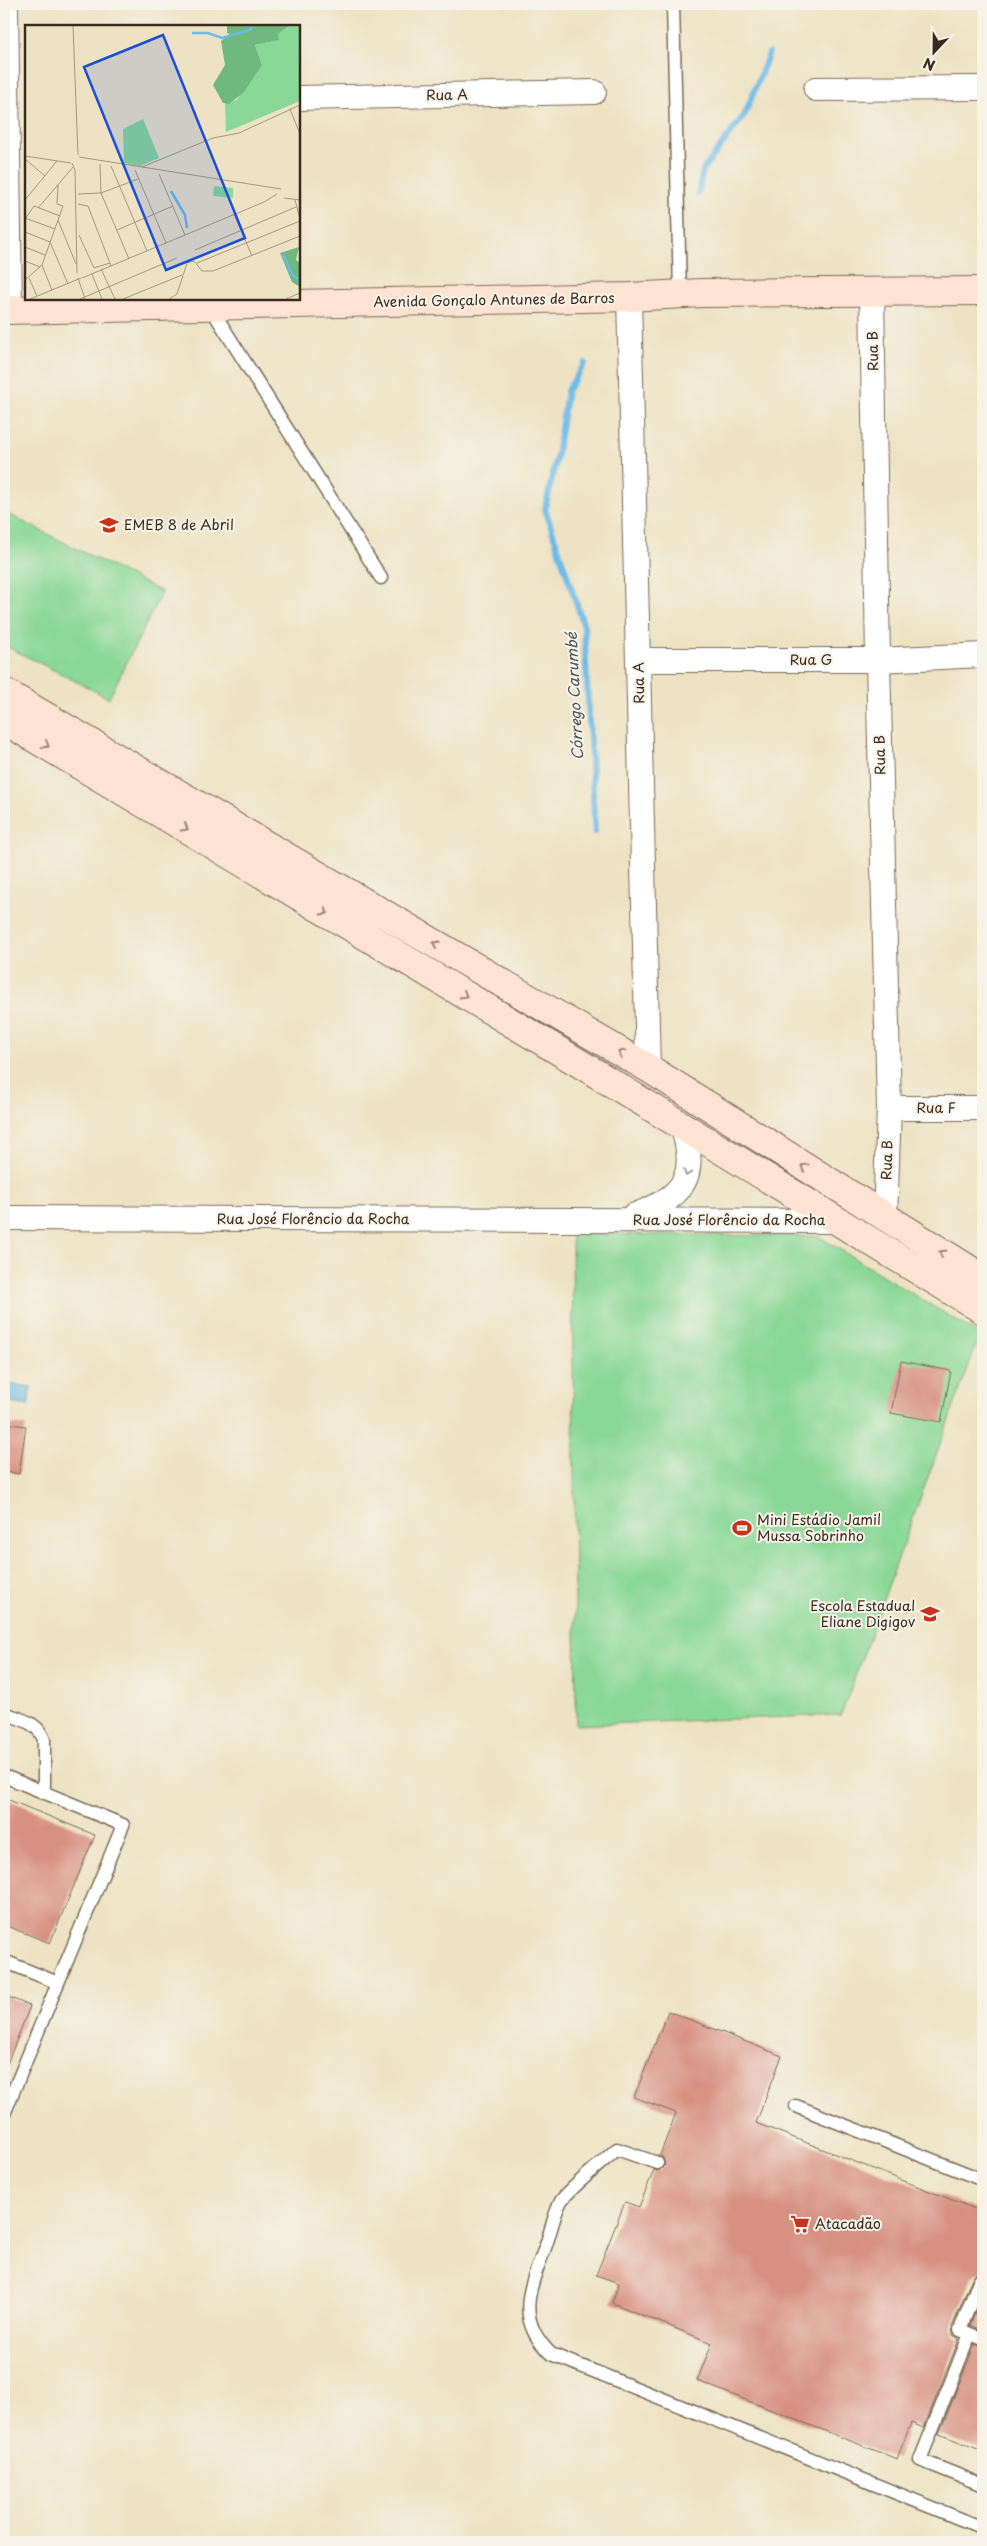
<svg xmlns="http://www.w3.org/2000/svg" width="987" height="2546" font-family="'Playpen Sans',sans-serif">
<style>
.green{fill:#8ad897;stroke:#62815a}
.water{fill:#6cbae6;stroke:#547282}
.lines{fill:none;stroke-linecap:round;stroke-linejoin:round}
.stream{stroke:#6cbae6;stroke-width:6}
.building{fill:#d79182}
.service-casing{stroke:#796a58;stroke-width:15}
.minor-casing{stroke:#796a58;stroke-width:26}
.secondary-casing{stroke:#796a58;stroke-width:30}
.service{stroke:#fff;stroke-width:12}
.minor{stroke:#fff;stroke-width:24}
.secondary{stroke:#fee3d2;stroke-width:28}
.oneway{stroke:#9c8678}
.oneway2{stroke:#a79f9a}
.labels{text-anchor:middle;stroke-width:4;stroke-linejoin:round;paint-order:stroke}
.street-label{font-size:14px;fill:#3b2a1e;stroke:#f7f3e8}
.poi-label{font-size:14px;fill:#3b2a1e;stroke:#f7f3e8;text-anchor:start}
.water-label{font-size:15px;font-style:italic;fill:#4a555a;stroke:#f7f3e8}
.inset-river{fill:none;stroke:#6cbae6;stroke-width:2.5}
.inset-road{fill:none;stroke:#a69881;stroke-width:1}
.view{fill:#1d4ed8;fill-opacity:0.15;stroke:#1d4ed8;stroke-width:2.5}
.inset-edge{fill:none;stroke:#3b2a1e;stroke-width:2.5}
</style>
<rect width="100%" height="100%" fill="#f7f3e8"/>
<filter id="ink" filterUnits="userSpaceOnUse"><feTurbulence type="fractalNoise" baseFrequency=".02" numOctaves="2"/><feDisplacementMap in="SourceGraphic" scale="10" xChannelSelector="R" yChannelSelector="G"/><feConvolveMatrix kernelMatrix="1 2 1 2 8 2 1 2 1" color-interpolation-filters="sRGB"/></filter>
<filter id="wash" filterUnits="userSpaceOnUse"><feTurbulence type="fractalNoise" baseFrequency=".0096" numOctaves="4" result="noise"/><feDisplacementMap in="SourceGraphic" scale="20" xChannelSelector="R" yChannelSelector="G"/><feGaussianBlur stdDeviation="1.12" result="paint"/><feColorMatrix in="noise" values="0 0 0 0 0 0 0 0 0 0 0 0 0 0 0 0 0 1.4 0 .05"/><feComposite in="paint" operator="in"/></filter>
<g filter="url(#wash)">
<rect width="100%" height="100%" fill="#ede2c3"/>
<path class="green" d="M 4,512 L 162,592 L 109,698 L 4,645 Z
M 572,1234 L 818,1236 L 980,1335 L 841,1715 L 576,1725 Z"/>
<path class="water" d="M 4,1383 L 31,1387 L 28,1406 L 4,1402 Z"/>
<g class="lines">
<path class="stream" d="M 698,194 L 703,170 L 745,114 L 769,53
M 585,363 L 567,391 L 557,455 L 545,509 L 584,626 L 595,832"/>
</g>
<g id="blocks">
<path class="building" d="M 901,1361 L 951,1371 L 941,1422 L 891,1413 Z
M 4,1423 L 26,1426 L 19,1474 L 4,1471 Z
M 4,1798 L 95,1835 L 50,1943 L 4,1925 Z
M 4,1995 L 30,2006 L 5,2069 L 4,2069 Z
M 668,2011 L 782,2056 L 756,2123 L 983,2212 L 983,2274 L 977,2273 L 972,2278 L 952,2327 L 953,2335 L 959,2339 L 924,2428 L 911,2423 L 897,2459 L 697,2381 L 712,2343 L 612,2303 L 619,2283 L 596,2275 L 625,2202 L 639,2207 L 654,2170 L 659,2171 L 665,2165 L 663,2158 L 660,2155 L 676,2113 L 634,2097 Z
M 983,2293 L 983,2330 L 970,2325 Z
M 975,2344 L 983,2347 L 983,2451 L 939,2434 Z"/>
</g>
</g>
<g filter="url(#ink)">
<use href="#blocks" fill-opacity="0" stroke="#796a58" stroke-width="1"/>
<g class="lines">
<g class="service-casing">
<path id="service" d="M 673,4 L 680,294
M 209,305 L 381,578
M 4,1713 C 20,1719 38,1722 44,1740 L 44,1793
M 4,1776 L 123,1825 L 4,2114
M 4,1961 L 58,1983
M 796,2106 L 983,2180
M 657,2163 L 617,2149 C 605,2160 568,2190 561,2201 C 554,2214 551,2231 546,2245 C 531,2286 513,2318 551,2354 L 983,2528
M 983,2282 L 979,2281 L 960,2330 L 983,2339
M 970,2334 L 920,2460 L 983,2485"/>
</g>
<g class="minor-casing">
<path id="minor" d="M 6,4 L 10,310
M 816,89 L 983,88
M 299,98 L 594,92
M 872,293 L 878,660 L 889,1108 L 885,1218
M 629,297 L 648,1068
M 639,660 L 878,660 L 983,655
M 889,1108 L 983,1108
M 633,1216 C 682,1198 700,1178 682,1126
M 4,1218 L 837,1221"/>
</g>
<g class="secondary-casing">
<path id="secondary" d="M 4,310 L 629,297 L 702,293 L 983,291
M 4,692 L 648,1068 L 983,1278
M 4,720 L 579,1063 L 983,1310"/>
</g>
<use href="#service" class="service"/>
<use href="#minor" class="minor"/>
<use href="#secondary" class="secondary"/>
</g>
<defs><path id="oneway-chevron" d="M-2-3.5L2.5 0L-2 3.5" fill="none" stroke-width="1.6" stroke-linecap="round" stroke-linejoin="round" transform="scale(1.25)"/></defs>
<g class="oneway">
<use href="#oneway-chevron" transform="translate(46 745) rotate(31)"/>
<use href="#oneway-chevron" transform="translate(185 828) rotate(31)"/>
<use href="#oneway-chevron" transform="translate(325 912) rotate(31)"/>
<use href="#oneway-chevron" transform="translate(436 944) rotate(-150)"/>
<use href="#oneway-chevron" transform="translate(464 995) rotate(31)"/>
<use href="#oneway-chevron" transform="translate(621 1053) rotate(-150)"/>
<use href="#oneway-chevron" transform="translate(804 1167) rotate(-148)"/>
<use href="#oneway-chevron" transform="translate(942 1253) rotate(-149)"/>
</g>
<use class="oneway2" href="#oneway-chevron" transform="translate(687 1173) rotate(110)"/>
</g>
<defs>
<g id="school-bare" transform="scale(1.5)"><path d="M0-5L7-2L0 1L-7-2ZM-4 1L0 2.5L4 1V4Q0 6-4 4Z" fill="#c8321e" stroke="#f7f3e8" stroke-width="2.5" paint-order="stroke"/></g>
<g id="stadium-bare" transform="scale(1.5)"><path d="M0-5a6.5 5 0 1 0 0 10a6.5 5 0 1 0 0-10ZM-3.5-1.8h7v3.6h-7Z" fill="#c8321e" stroke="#f7f3e8" stroke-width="2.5" paint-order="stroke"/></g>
<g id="supermarket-bare" transform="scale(1.5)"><path d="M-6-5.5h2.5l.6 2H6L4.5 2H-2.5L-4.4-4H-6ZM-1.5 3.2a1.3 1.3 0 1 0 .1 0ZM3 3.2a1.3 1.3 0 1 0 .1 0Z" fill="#c8321e" stroke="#f7f3e8" stroke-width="2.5" paint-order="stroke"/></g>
</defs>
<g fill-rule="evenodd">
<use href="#school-bare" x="109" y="525"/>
<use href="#stadium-bare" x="742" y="1528"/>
<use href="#school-bare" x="930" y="1614"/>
<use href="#supermarket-bare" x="800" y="2224"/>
</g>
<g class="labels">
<g class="street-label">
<text transform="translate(447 95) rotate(-1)" y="5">Rua A</text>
<text transform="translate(494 300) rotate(-1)" y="5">Avenida Gonçalo Antunes de Barros</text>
<text transform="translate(873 351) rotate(-91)" y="5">Rua B</text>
<text x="811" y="665">Rua G</text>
<text transform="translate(639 683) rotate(-91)" y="5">Rua A</text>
<text transform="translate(880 755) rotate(-91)" y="5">Rua B</text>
<text x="936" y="1113">Rua F</text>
<text transform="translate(887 1160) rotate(-88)" y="5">Rua B</text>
<text x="313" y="1224">Rua José Florêncio da Rocha</text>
<text x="729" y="1225">Rua José Florêncio da Rocha</text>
</g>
<g class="poi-label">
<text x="124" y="530">EMEB 8 de Abril</text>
<text x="757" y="1525">Mini Estádio Jamil<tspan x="757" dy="16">Mussa Sobrinho</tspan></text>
<text x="915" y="1611" text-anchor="end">Escola Estadual<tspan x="915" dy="16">Eliane Digigov</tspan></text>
<text x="815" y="2229">Atacadão</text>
</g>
<g class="water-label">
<text transform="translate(575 696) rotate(-93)" y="5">Córrego Carumbé</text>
</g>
</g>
<g transform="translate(25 25)">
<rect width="275" height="275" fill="#ede2c3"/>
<path d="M 264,1 L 275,1 L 275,76 L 201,107 L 200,78 L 211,75 L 237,40 L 230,20 L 253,15 L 253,9 ZM 118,94 L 134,133 L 115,141 L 99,138 L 98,104 ZM 189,161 L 208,163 L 208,173 L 188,171 Z" fill="#8ad897"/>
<path d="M 202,1 L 264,1 L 253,9 L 254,15 L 230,20 L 237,40 L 219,67 L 204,79 L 198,78 L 188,60 L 200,40 L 196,16 L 205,9 L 202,8 ZM 274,222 L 271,235 L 275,238 L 275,262 L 267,257 L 255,228 Z" fill="#6fb880"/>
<path class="inset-river" d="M 167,8 L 183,8 L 197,13 L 225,5 L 228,1M 146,166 L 160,190 L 162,203M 258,229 L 267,250 L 275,255"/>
<path class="inset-road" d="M 48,1 L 53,130M 265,84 L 275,109M 0,131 L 46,138M 54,132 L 256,164M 0,134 L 20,151M 47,138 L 50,145 L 52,248M 75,139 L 76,168 L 104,234M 86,141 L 122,226M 117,142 L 188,113 L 214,108 L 275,80M 110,145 L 141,218M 134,149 L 160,210M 33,160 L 32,179 L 38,181M 53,169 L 76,168 L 113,154M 259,173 L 275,175M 0,175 L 32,136M 270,175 L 275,194M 53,179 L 63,181 L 86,241M 13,183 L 49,141M 209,189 L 227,231M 0,193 L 30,204M 0,194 L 9,181 L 35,191M 33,195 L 51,239M 92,205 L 148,181M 0,207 L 25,217 L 43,259M 54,210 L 69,243 L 85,238M 0,222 L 20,230M 170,225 L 271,182M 0,236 L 15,242M 172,238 L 275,196M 17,240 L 27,265M 76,244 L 90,274M 67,249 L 77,274M 4,253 L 12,271M 53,253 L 60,274M 57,253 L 239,177 L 252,169M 0,255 L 17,240 L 38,181M 5,274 L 56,253M 55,274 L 152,233M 98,274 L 157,250M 144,274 L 152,269 L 162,238 L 169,236 L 177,246 L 188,246 L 275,211M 261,274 L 275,268"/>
<path class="view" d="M 138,10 L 220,213 L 141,245 L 59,42 Z"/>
<rect width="275" height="275" class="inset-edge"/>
</g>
<rect width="987" height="2546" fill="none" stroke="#f7f3e8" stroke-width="20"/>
<g transform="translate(934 52) rotate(202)" stroke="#f7f3e8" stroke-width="4" paint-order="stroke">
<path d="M0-4L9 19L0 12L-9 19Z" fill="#3b2a1e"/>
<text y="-8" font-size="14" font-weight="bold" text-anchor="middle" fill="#3b2a1e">N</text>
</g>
</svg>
